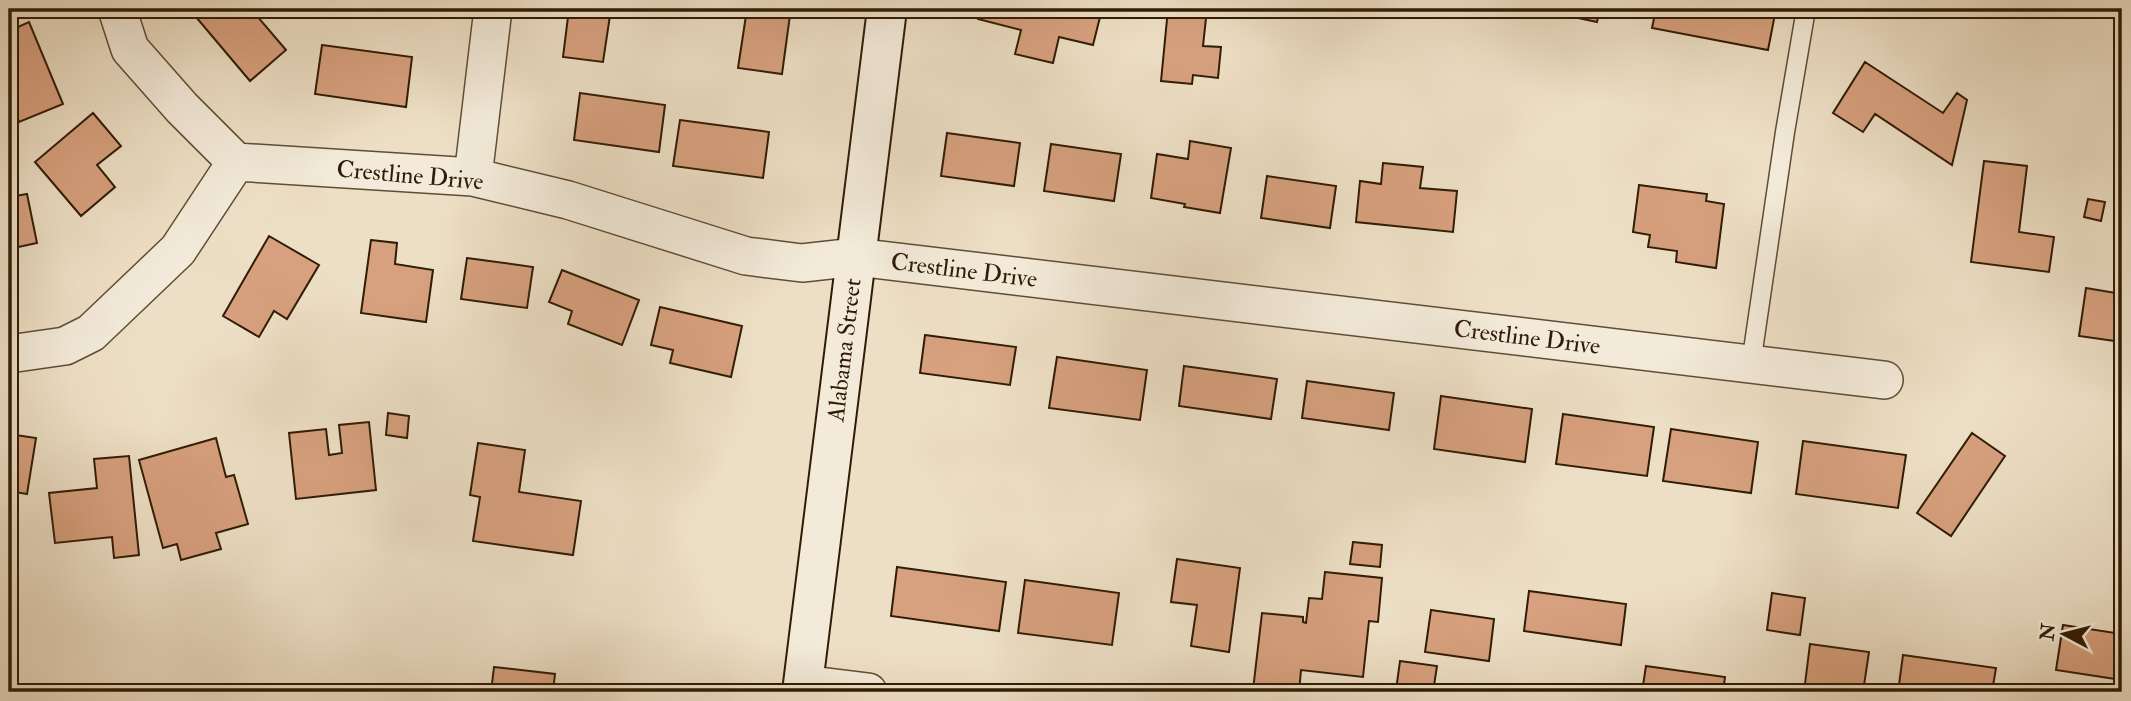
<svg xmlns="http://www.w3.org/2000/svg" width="2131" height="701" font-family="'IM FELL Double Pica',serif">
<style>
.building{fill:#d7a07e;stroke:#301c05;stroke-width:2}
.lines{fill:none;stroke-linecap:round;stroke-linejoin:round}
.service-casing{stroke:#5f4d35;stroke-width:21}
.minor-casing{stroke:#5f4d35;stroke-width:40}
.secondary-casing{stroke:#301c05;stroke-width:42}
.service{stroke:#f3ead9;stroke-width:18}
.minor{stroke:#f3ead9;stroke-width:37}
.secondary{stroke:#f3ead9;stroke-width:38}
.labels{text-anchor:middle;stroke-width:5;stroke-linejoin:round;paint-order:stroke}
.street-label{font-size:24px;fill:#301c05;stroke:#f3ead9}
</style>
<rect width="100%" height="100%" fill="#eddfc5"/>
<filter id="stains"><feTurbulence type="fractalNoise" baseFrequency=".00286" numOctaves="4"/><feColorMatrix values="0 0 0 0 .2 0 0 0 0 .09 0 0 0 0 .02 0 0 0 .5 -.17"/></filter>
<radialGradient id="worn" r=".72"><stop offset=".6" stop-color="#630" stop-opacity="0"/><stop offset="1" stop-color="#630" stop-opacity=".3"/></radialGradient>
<path class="building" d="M 205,9 L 228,9 L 233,15 L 240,9 L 251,9 L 286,50 L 250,81 L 196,17 Z
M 569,9 L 611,9 L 603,62 L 563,57 Z
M 747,9 L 790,15 L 782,74 L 738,68 Z
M 980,9 L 1102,9 L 1093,45 L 1059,37 L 1053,63 L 1015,54 L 1021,30 L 978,19 Z
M 1168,9 L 1207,9 L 1203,46 L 1221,47 L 1218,78 L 1193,75 L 1192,84 L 1161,81 Z
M 1536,9 L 1600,9 L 1597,22 Z
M 1656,9 L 1776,9 L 1768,50 L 1652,28 Z
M 29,22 L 63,104 L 19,122 L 9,98 L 9,31 Z
M 322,45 L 412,57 L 406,107 L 315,94 Z
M 1865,62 L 1943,113 L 1957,93 L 1967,100 L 1952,165 L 1875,114 L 1863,132 L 1833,113 Z
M 580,93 L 665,105 L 659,152 L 574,140 Z
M 93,113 L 121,146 L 97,165 L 115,187 L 81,216 L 35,162 Z
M 680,120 L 769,132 L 763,178 L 673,166 Z
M 947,133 L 1020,143 L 1014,186 L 941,176 Z
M 1190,141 L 1231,148 L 1220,213 L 1184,207 L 1185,204 L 1151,198 L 1157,154 L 1188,159 Z
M 1051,144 L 1121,154 L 1114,201 L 1044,191 Z
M 1984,161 L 2027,166 L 2019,232 L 2054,237 L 2049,272 L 1971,262 Z
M 1383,163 L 1423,167 L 1420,188 L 1457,191 L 1453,232 L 1356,222 L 1360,181 L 1381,184 Z
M 1267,176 L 1336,186 L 1330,228 L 1261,218 Z
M 1639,185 L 1707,194 L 1706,201 L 1724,204 L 1716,268 L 1676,262 L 1677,251 L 1648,247 L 1650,235 L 1633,232 Z
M 27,194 L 37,243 L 9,249 L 9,197 Z
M 2088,199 L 2105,202 L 2101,221 L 2084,217 Z
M 269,236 L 319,265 L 287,319 L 274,311 L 259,337 L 223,316 Z
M 371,240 L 397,243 L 395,264 L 433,270 L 426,322 L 361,313 Z
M 467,258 L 533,267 L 527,308 L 461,299 Z
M 562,270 L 639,300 L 622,345 L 568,324 L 572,311 L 549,302 Z
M 2086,288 L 2122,294 L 2122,342 L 2079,336 Z
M 660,307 L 742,326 L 731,377 L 670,363 L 673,350 L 651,345 Z
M 925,335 L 1016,347 L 1010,385 L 920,373 Z
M 1057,357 L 1147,370 L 1140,420 L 1049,408 Z
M 1184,366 L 1277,379 L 1271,419 L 1179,406 Z
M 1307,381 L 1394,393 L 1389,430 L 1302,418 Z
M 1441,396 L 1532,409 L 1525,462 L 1434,449 Z
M 388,413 L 409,416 L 407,438 L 386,435 Z
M 1563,414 L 1654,427 L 1647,476 L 1556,464 Z
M 369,422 L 376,490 L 296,499 L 289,433 L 326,429 L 329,455 L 342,453 L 339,425 Z
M 1671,429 L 1758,442 L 1751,493 L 1663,481 Z
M 1972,433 L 2005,456 L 1951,536 L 1917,513 Z
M 9,434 L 36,438 L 27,494 L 9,491 Z
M 216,438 L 226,477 L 234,475 L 248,524 L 216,533 L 221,549 L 181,560 L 177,544 L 163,548 L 139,460 Z
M 1803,441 L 1906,455 L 1898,508 L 1796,494 Z
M 478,443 L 525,450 L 519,492 L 581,501 L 573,555 L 473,541 L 480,497 L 470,495 Z
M 129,456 L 139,555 L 114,558 L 112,537 L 55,543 L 49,493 L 97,488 L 94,459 Z
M 1353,542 L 1382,545 L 1380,567 L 1350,564 Z
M 1177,559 L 1240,568 L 1229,652 L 1191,646 L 1197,605 L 1171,602 Z
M 897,567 L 1006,582 L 999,631 L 891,616 Z
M 1325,572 L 1382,578 L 1378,622 L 1369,621 L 1363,677 L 1301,670 L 1299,692 L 1253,690 L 1262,613 L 1303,617 L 1303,622 L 1306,623 L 1309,598 L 1322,599 Z
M 1025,580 L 1119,593 L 1112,645 L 1018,633 Z
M 1529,591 L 1626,604 L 1621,645 L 1524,631 Z
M 1772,593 L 1805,598 L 1800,635 L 1767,630 Z
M 1431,610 L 1494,619 L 1489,661 L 1425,652 Z
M 2063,625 L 2122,634 L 2122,680 L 2056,670 Z
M 1810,644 L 1869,652 L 1863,692 L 1804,692 Z
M 1903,655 L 1996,668 L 1992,692 L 1898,692 Z
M 1400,661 L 1437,666 L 1433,692 L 1396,690 Z
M 1646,666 L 1725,677 L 1723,692 L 1642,692 Z
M 494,667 L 555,674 L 553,692 L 491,692 Z"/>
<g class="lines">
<g class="service-casing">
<path id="service" d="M 1751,364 L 1785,132 L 1806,9"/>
</g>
<g class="minor-casing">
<path id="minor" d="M 117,9 L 130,49 L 182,108 L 236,162
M 236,162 L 473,177 L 568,200 L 746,256 L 802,263 L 856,257 L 1884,380
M 473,177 L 493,9
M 9,354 L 65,346 L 91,333 L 178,250 L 236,162
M 803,684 L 868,692"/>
</g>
<g class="secondary-casing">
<path id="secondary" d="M 802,692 L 887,9"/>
</g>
<use href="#service" class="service"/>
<use href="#minor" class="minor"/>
<use href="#secondary" class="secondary"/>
</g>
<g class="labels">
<g class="street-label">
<text transform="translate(410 175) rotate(5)" y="8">Crestline Drive</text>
<text transform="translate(964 270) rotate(7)" y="8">Crestline Drive</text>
<text transform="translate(1527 337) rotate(7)" y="8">Crestline Drive</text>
<text transform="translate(844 350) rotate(-83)" y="8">Alabama Street</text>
</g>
</g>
<rect width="2131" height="701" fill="none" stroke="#eddfc5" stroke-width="35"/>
<rect x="10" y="10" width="2110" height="680" fill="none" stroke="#301c05" stroke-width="3.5"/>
<rect x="18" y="18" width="2096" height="666" fill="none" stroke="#301c05" stroke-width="2"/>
<g transform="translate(2064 634) rotate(277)" stroke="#f3ead9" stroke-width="5" paint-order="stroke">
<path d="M0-5L12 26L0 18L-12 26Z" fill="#301c05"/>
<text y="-10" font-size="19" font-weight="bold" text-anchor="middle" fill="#301c05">N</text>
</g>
<rect width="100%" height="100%" filter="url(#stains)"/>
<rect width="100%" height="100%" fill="url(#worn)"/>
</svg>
